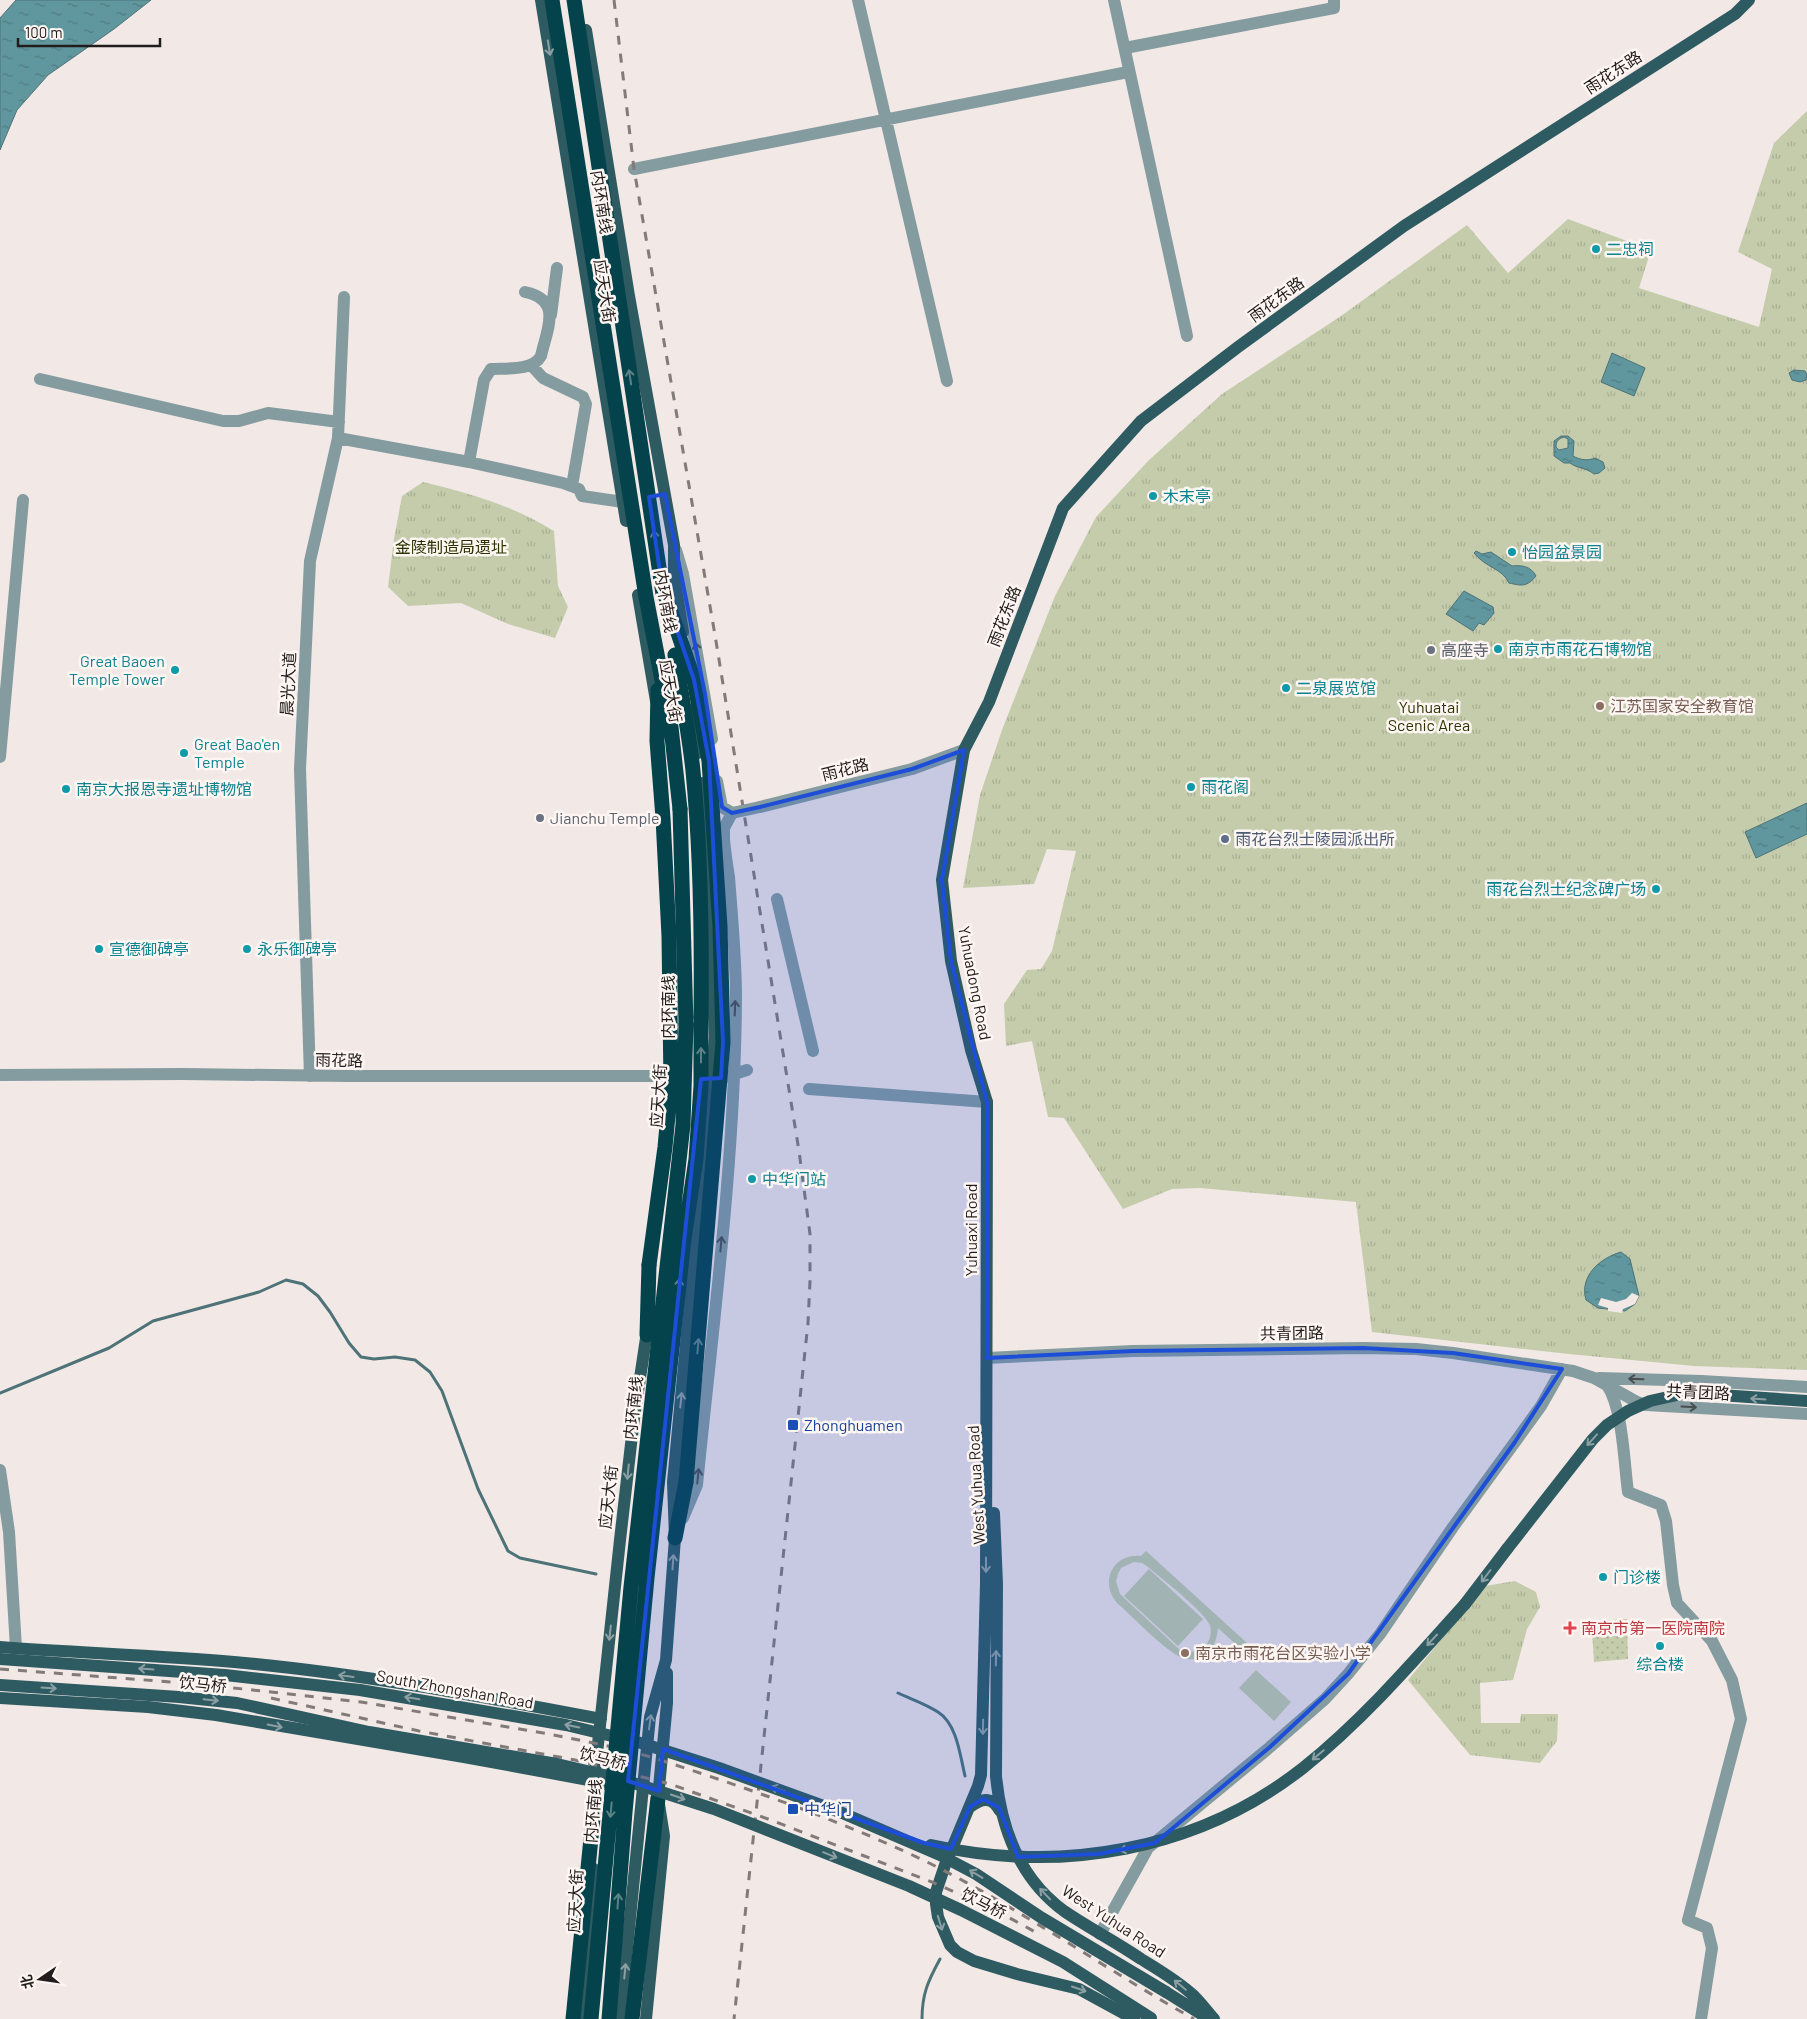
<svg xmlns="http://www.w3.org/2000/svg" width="1807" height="2019" font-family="Barlow,'Noto Sans SC',sans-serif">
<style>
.grass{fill:url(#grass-dots)}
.park{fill:url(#park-tufts)}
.pitch{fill:#c4ccac;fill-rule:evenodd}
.water{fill:url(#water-ripples);stroke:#4d7277;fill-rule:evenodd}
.pier{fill:#f2e8e5}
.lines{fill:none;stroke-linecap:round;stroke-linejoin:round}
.stream{stroke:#4d7277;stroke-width:3}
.minor{stroke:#849b9f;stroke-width:12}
.major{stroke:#2e5a61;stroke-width:12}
.highway{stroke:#04434b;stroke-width:15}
.rail{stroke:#827b79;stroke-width:3;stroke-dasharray:9 9;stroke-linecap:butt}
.minor-bridge{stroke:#849b9f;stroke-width:12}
.major-bridge{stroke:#2e5a61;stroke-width:12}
.highway-bridge{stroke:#04434b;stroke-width:15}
.oneway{stroke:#8ca0a3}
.oneway2{stroke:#5c8286}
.oneway3{stroke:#494f50}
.marked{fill:#1d4ed8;fill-opacity:0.2;stroke:#1d4ed8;stroke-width:4;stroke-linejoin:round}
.culture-dot{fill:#0f9aa8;stroke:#fef6f3;stroke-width:2}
.worship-dot{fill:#6b7280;stroke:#fef6f3;stroke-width:2}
.education-dot{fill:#8d6e63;stroke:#fef6f3;stroke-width:2}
.service-dot{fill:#5c6f8a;stroke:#fef6f3;stroke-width:2}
.transit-dot{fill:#1a4fb4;stroke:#fef6f3;stroke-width:2}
.health-dot{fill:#e0444e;stroke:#fef6f3;stroke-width:2}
.labels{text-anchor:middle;stroke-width:5;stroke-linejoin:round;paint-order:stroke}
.street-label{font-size:16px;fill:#211d1c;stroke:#fef6f3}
.culture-label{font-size:16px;fill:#0d838f;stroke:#fef6f3;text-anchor:start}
.park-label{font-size:16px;fill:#2b3401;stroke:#fef6f3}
.worship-label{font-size:16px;fill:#5b616d;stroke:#fef6f3;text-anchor:start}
.education-label{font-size:16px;fill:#785e54;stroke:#fef6f3;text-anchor:start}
.service-label{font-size:16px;fill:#4e5e75;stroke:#fef6f3;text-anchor:start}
.transit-label{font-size:16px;fill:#164399;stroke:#fef6f3;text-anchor:start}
.health-label{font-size:16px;fill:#be3a42;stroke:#fef6f3;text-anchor:start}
</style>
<defs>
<pattern id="grass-dots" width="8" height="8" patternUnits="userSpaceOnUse" patternTransform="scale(1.25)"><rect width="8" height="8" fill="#c4ccac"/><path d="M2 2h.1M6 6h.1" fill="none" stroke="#a8af93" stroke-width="1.8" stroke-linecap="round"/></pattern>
<pattern id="park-tufts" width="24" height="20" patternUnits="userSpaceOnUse" patternTransform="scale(1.25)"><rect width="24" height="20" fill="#c4ccac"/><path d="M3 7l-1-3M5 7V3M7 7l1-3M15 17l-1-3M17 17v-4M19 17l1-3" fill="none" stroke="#a8af93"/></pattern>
<pattern id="water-ripples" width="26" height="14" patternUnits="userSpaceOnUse" patternTransform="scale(1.25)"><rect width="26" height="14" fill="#60979e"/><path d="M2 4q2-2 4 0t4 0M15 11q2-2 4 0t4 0" fill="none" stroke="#4f7b80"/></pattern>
</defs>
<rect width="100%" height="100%" fill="#f2e8e5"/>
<path class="grass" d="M 1627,1619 L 1628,1659 L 1594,1662 L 1592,1631 L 1593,1626 L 1597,1621 Z"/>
<path class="park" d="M 1807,111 L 1807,1370 L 1694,1366 L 1569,1354 L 1372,1332 L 1356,1202 L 1200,1188 L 1172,1189 L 1123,1209 L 1064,1118 L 1048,1117 L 1032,1041 L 1006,1046 L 1004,1004 L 1027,970 L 1041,969 L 1052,951 L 1076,851 L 1047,849 L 1034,884 L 963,888 L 980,795 L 1002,730 L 1055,596 L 1096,517 L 1148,461 L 1222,394 L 1341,316 L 1467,225 L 1508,273 L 1568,219 L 1651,250 L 1639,288 L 1759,327 L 1772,269 L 1738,252 L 1774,143 Z
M 423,482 C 469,493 514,506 554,531 L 558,586 L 568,607 L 555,638 L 508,624 L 461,603 L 408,606 L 388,587 L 394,539 L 402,496 Z
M 1515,1581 L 1536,1592 L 1540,1607 L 1527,1629 L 1513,1680 L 1480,1683 L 1481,1723 L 1520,1723 L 1521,1714 L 1558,1714 L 1557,1741 L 1540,1763 L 1470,1755 L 1408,1680 L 1485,1586 Z"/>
<path class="pitch" d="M 1146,1551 L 1247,1643 L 1241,1649 L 1218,1628 C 1217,1638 1215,1645 1208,1652 C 1201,1659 1191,1661 1183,1658 C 1167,1653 1131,1615 1117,1603 C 1099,1582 1113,1553 1141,1556 ZM 1134,1562 L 1142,1563 L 1148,1567 C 1161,1578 1206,1613 1210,1626 C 1212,1632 1210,1640 1206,1645 C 1200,1652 1190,1653 1181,1651 L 1120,1594 L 1116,1581 L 1118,1574 L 1121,1568 Z
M 1149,1569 L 1203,1619 L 1178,1646 L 1124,1596 Z
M 1256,1670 L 1291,1702 L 1274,1721 L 1239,1688 Z"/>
<path class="water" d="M 16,0 L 151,0 L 114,29 L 48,75 L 17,110 L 0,150 L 0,18 Z
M 1612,353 L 1645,368 L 1634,396 L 1601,382 Z
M 1794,370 L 1805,371 L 1807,374 L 1806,380 L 1800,382 L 1792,380 L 1789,373 Z
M 1561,436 L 1568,436 L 1574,441 L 1573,456 C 1580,460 1588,461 1595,458 L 1603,462 L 1605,468 L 1599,473 L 1594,474 C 1585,467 1578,469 1570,463 L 1564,463 L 1554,456 L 1554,441 ZM 1564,437 L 1568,439 L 1568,448 L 1559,450 L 1556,447 C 1556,441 1558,439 1564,437 Z
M 1476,551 L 1482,554 L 1491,552 L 1512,566 C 1521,565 1531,566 1536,576 C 1527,587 1522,586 1509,583 C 1502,568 1486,568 1474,553 Z
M 1464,591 L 1493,607 L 1494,613 L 1484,625 L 1479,623 L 1473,631 L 1446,614 Z
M 1807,803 L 1807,834 L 1756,858 L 1745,832 Z
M 1621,1252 L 1630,1259 L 1639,1296 L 1635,1304 L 1625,1311 L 1598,1308 L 1586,1300 C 1579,1276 1600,1258 1621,1252 Z"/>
<path class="pier" d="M 1632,1293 L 1639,1296 L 1635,1304 L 1623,1309 L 1622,1313 L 1608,1311 L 1608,1308 L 1598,1305 L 1601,1298 L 1616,1302 L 1626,1299 Z"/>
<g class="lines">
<path class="stream" d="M 0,1393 L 109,1348 L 153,1321 L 259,1292 L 286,1280 L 303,1284 L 318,1296 L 330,1312 L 349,1343 L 361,1357 L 374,1359 L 395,1357 L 415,1360 L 430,1372 L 442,1391 L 478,1489 L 508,1551 L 520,1558 L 596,1574
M 898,1693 C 911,1699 926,1704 938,1712 C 957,1724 960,1755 965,1776
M 922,2019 C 922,1994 928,1981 940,1959"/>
<path class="minor" d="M 858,0 L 947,381
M 1114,0 L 1187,336
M 1125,48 L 1334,8 L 1334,0
M 634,169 L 1128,72
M 551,315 L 557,268
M 531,365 L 543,378 L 583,397 L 586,404 L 572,486
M 40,379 L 223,421 L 239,421 L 268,413 L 339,422
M 338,438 L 469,462 L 563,483 L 579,489 L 582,496 L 623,502
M 469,462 L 484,380 L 491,369 C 506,368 533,371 541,356 C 547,329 563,300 525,292
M 676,550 L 683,574 L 712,739
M 0,757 L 23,500
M 760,807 L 912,769 L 964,750
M 777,899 L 813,1051
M 0,1075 L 183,1074 L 349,1076 L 679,1076
M 310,1076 L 300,769 L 310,561 L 338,438 L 344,297
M 725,1077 L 747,1070
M 809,1089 L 987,1102
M 987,1358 L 1133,1351 L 1363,1348 L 1416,1349 L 1453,1353 L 1573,1371 L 1594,1378 L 1637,1402 L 1646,1405 L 1807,1414
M 1599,1378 L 1701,1381 L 1807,1387
M 1607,1385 C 1623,1409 1624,1463 1628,1492 L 1661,1505 L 1666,1521 L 1673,1585 L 1677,1603 L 1712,1641 L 1732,1680 L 1741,1719 L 1688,1920 L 1707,1928 L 1712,1948 L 1701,2019
M 0,1470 L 9,1532 L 16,1648
M 683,1518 L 697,1485 C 713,1324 735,1161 736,998 C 736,958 732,917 729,877 C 727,864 725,852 724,839 L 724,828 L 732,813 L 722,807 L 717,781
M 1100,1934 L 1148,1848 L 1270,1747 L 1325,1699 L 1348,1674 L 1380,1634 L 1453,1527 L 1515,1442 L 1541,1406 L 1562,1369"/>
<path class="major" d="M 541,0 L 626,521
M 586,30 L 629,296 L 674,545 L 674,576 L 683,632
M 638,595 L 656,701
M 693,711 L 698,753
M 994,1513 L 997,1584 L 996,1776 C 1001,1828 1020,1879 1064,1911 C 1089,1928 1116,1942 1141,1959 C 1159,1970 1178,1981 1194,1996 C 1201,2003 1207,2011 1214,2019
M 1465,1604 L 1507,1549
M 0,1647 C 78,1653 156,1655 234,1662 C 357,1673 480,1696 601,1719
M 0,1698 L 148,1707 L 216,1715 L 464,1757 L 594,1781 L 620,1788
M 970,1807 C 982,1798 992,1796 1000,1811
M 593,1827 L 594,1781 L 620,1540 L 634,1418 L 648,1325
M 1166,1992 L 1209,2019
M 582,2019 L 594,1898 L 594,1869
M 620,2019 L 650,1717 L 666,1660 L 675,1538 L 673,1482 L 715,1037 L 705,818 L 701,783
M 646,2019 L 664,1836 L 658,1798 L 667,1703 L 667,1673
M 1134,2019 L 1079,1989 L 1017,1974 L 974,1961 L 957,1952 L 950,1945 L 938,1917 L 936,1904 L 936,1892 L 945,1865 L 978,1786 L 981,1775 L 986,1584 L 987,1102 L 971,1050 L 951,961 L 942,880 L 964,750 L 989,702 L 1063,508 L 1141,421 L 1238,347 L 1404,226 L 1735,14 L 1749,0"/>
<path class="highway" d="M 675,655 C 681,693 689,732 693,771 C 701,853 702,935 701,1017
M 680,809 L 686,1024
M 647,1335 L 649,1265
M 675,1538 L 686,1482
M 573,2019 L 593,1818
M 632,2019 L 658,1798"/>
<path class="rail" d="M 614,0 L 634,169 L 715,635 L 799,1151 L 810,1234 L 810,1281 L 808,1323 L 734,2019
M 0,1669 L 198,1684 L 361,1702 L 549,1734 L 623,1749 L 654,1758 C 744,1787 837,1819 923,1860 C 1017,1906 1103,1968 1194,2019
M 271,1698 L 419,1731 L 575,1760 L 670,1784 L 768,1819 L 932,1882 L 997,1911 L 1037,1933"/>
<path class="minor-bridge" d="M 732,813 L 760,807"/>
<path class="major-bridge" d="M 1507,1549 L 1593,1439 L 1607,1425 L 1628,1411 L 1650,1401 L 1677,1395 L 1691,1393 L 1807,1401
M 0,1659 L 225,1675 L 360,1690 L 566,1725 L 641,1743 L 719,1768 L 840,1812 L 940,1855 L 976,1874 L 1042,1918 L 1166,1992
M 0,1685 L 179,1697 L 237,1703 L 369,1732 L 557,1764 L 621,1779 L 714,1809 L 909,1886 L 961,1910 L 1063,1962 L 1151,2018
M 931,1845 C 1061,1874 1197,1851 1303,1768 C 1363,1720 1414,1661 1465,1604"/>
<path class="highway-bridge" d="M 552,0 L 646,597 L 671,727 L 680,809
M 574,0 L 663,594
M 662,586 L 694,680 L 709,761 L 720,926 L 723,1042 L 686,1482
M 649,1265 L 665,1147 L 671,1084 L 669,936 L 663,818 L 657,741 L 658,690
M 591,2019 L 631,1587 L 683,1125 L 686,1024
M 609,2019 L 625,1812 L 647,1578 L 684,1239 L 696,1159 L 701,1086 L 701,1017"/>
</g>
<defs><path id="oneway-shaft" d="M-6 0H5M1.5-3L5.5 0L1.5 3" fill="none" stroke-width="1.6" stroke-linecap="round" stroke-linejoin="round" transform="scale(1.25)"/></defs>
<g class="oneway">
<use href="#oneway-shaft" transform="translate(549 48) rotate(81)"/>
<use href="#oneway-shaft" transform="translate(1758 1399) rotate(-176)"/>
<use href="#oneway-shaft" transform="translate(681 1400) rotate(-84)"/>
<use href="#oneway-shaft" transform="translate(1592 1440) rotate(132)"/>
<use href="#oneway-shaft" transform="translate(628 1472) rotate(96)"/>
<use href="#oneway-shaft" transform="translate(673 1562) rotate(-86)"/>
<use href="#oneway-shaft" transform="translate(986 1565) rotate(90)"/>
<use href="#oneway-shaft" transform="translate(1486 1576) rotate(127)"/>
<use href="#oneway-shaft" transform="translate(610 1633) rotate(96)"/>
<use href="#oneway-shaft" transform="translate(1432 1640) rotate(133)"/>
<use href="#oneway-shaft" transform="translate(996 1658) rotate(-89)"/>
<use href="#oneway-shaft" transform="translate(146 1669) rotate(-176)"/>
<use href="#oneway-shaft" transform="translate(346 1676) rotate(-172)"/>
<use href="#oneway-shaft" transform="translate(49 1688) rotate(4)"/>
<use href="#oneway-shaft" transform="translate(412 1698) rotate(-170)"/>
<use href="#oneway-shaft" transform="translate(211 1700) rotate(6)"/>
<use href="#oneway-shaft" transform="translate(650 1722) rotate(-82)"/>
<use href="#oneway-shaft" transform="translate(275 1726) rotate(11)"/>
<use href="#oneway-shaft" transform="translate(572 1726) rotate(-168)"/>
<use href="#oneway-shaft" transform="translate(983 1727) rotate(91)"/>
<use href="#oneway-shaft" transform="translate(1318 1755) rotate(140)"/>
<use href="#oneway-shaft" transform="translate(778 1789) rotate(-160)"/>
<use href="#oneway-shaft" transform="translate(678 1797) rotate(19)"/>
<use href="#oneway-shaft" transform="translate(1127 1849) rotate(169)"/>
<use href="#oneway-shaft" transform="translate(830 1855) rotate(22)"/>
<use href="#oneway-shaft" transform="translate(976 1874) rotate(-149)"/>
<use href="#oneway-shaft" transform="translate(1045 1894) rotate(-134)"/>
<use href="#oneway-shaft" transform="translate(940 1923) rotate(73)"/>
<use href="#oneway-shaft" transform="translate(625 1971) rotate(-84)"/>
<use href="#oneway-shaft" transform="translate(1180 1985) rotate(-141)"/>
<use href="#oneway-shaft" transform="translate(1079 1989) rotate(19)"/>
</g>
<g class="oneway2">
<use href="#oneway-shaft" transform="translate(630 377) rotate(-99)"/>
<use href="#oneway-shaft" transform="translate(655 538) rotate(-99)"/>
<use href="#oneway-shaft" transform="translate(701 1055) rotate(-90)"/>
<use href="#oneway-shaft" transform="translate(679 1286) rotate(-84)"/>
<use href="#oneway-shaft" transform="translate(698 1346) rotate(-85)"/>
<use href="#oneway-shaft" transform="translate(611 1810) rotate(95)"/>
<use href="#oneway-shaft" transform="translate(618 1901) rotate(-86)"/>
</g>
<g class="oneway3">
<use href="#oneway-shaft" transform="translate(697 650) rotate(-101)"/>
<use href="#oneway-shaft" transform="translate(735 1008) rotate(-88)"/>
<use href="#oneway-shaft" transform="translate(721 1244) rotate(-85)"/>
<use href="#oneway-shaft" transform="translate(1636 1379) rotate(-178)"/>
<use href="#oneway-shaft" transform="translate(1689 1407) rotate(3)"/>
<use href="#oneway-shaft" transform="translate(698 1476) rotate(-84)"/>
</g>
<path class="marked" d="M 665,494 L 705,694 L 722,807 L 732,813 L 760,807 L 912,769 L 964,750 L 942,880 L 951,961 L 987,1102 L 987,1358 L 1133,1351 L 1363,1348 L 1453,1353 L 1562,1369 L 1515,1442 L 1348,1674 L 1270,1747 L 1155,1843 L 1099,1854 L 1018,1857 L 999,1808 L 983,1799 L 970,1807 L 951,1849 L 924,1843 L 663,1749 L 659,1791 L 628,1781 L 701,1079 L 721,1078 L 723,1042 L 709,761 L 694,680 L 662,586 L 649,497 Z"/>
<g class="culture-dot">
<circle cx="1596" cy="249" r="5"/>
<circle cx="1153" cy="496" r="5"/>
<circle cx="1512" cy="552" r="5"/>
<circle cx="1498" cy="649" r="5"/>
<circle cx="175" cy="670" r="5"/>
<circle cx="1286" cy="688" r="5"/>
<circle cx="184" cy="753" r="5"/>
<circle cx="1191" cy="787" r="5"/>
<circle cx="66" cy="789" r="5"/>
<circle cx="1656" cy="889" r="5"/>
<circle cx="99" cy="949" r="5"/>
<circle cx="247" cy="949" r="5"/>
<circle cx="752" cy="1179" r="5"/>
<circle cx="1603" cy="1577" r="5"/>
<circle cx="1660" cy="1646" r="5"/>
</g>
<g class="worship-dot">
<circle cx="1431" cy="650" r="5"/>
<circle cx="540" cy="818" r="5"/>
</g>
<g class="education-dot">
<circle cx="1600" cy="706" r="5"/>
<circle cx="1185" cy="1653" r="5"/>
</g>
<circle class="service-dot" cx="1225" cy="839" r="5"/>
<g class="transit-dot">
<rect x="787" y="1419" width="12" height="12" rx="2.5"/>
<rect x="787" y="1803" width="12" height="12" rx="2.5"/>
</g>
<path class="health-dot" d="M1567.5 1620.5h5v5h5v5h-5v5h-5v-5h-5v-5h5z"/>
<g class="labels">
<g class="street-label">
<text transform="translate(1613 72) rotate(-33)" y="6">雨花东路</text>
<text transform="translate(602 202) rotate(81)" y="6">内环南线</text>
<text transform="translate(605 291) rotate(81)" y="6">应天大街</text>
<text transform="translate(1276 299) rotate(-36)" y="6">雨花东路</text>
<text transform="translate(666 601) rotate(80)" y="6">内环南线</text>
<text transform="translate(1004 616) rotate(-69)" y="6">雨花东路</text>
<text transform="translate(288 684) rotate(-87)" y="6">晨光大道</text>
<text transform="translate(671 691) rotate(80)" y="6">应天大街</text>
<text transform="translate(845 769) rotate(-14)" y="6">雨花路</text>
<text transform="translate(975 983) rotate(79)" y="6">Yuhuadong Road</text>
<text transform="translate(668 1007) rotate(-90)" y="6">内环南线</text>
<text transform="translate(339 1060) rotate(1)" y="6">雨花路</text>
<text transform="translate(658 1096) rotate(-86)" y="6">应天大街</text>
<text transform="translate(971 1230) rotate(-90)" y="6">Yuhuaxi Road</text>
<text transform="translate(1292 1333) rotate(-1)" y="6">共青团路</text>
<text transform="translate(1698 1392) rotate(3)" y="6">共青团路</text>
<text transform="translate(633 1408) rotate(-84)" y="6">内环南线</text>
<text transform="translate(976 1485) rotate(-93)" y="6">West Yuhua Road</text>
<text transform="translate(608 1497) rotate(-84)" y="6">应天大街</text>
<text transform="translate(203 1684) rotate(6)" y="6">饮马桥</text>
<text transform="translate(455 1689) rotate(10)" y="6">South Zhongshan Road</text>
<text transform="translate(603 1758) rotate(14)" y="6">饮马桥</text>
<text transform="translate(593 1811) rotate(-85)" y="6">内环南线</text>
<text transform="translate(575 1901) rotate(-87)" y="6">应天大街</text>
<text transform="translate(984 1903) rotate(26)" y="6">饮马桥</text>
<text transform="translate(1114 1921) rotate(33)" y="6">West Yuhua Road</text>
</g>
<g class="culture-label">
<text x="1606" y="255">二忠祠</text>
<text x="1163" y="502">木末亭</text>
<text x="1522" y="558">怡园盆景园</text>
<text x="1508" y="655">南京市雨花石博物馆</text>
<text x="165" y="667" text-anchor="end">Great Baoen<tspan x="165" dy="18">Temple Tower</tspan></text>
<text x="1296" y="694">二泉展览馆</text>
<text x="194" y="750">Great Bao'en<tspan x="194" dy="18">Temple</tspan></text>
<text x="1201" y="793">雨花阁</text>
<text x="76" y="795">南京大报恩寺遗址博物馆</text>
<text x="1646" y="895" text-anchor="end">雨花台烈士纪念碑广场</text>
<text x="109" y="955">宣德御碑亭</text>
<text x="257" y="955">永乐御碑亭</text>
<text x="762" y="1185">中华门站</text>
<text x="1613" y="1583">门诊楼</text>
<text x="1660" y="1670" text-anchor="middle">综合楼</text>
</g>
<g class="park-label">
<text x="451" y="553">金陵制造局遗址</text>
<text x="1429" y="713">Yuhuatai<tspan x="1429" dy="18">Scenic Area</tspan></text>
</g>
<g class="worship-label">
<text x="1441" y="656">高座寺</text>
<text x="550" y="824">Jianchu Temple</text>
</g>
<g class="education-label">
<text x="1610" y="712">江苏国家安全教育馆</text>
<text x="1195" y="1659">南京市雨花台区实验小学</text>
</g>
<g class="service-label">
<text x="1235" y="845">雨花台烈士陵园派出所</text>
</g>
<g class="transit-label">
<text x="804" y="1431">Zhonghuamen</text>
<text x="804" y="1815">中华门</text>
</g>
<g class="health-label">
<text x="1581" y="1634">南京市第一医院南院</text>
</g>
</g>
<g transform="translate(40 1979) rotate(257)" stroke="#fef6f3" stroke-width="4" paint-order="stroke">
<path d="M0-4L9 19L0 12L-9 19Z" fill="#211d1c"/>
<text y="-8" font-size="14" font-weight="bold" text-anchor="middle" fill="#211d1c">北</text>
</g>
<path d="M18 38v8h142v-8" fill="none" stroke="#211d1c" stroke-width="2.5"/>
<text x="25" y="38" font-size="15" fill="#211d1c" stroke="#fef6f3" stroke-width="4" paint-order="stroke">100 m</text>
</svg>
